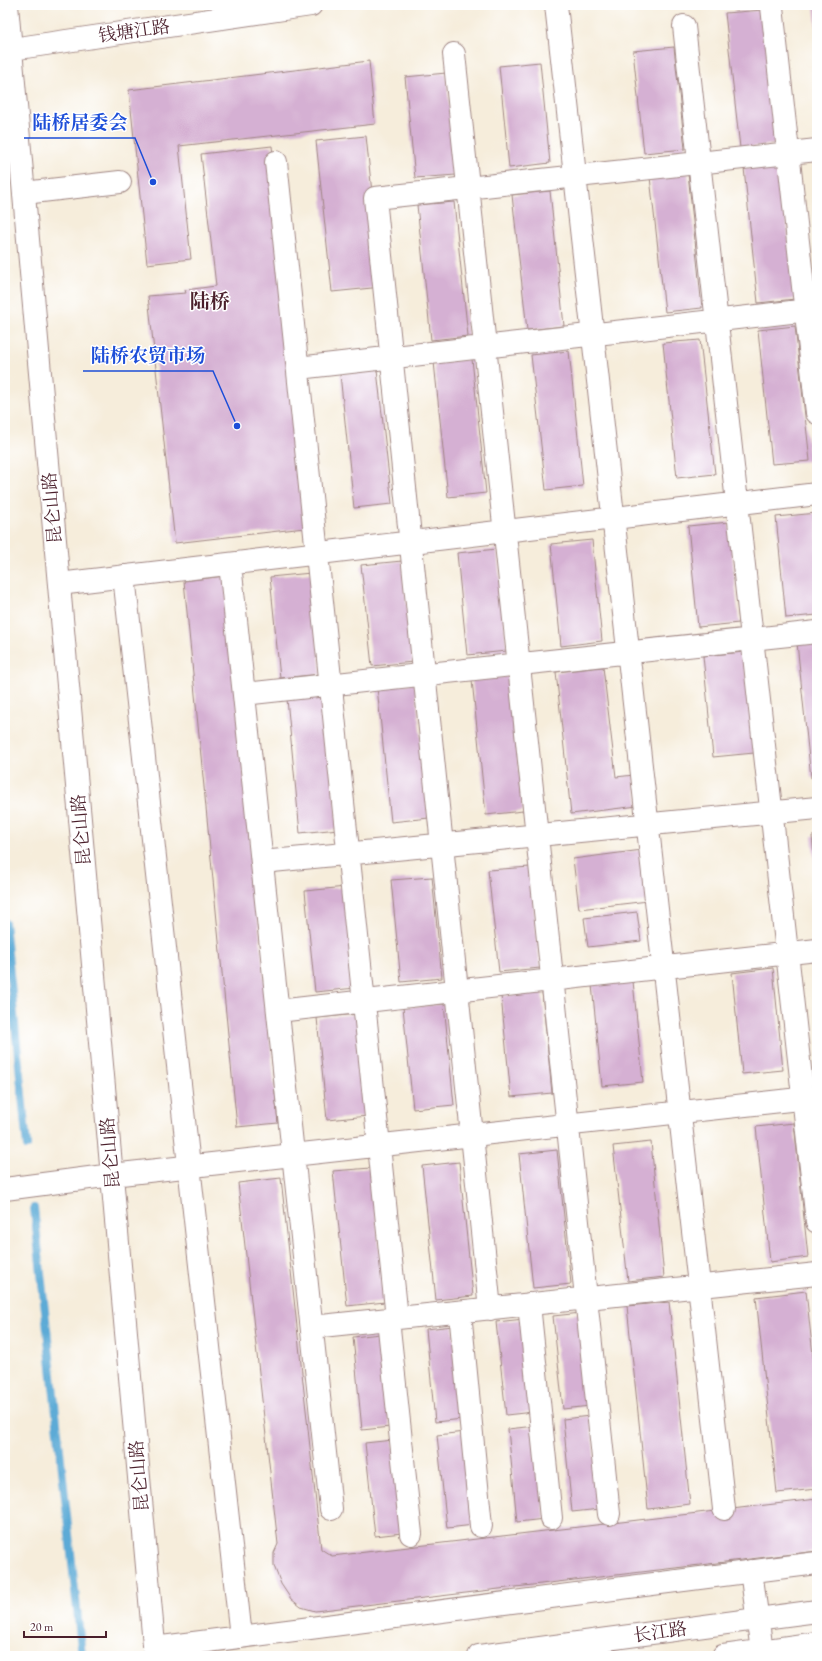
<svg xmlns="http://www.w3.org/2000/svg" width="822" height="1661" font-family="'EB Garamond','Noto Serif SC',serif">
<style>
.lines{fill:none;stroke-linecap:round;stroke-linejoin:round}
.stream{stroke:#5caad6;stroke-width:8}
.building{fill:#d5b0d3}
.minor-casing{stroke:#a08683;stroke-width:24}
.minor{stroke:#fff;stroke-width:22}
.labels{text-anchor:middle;stroke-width:3;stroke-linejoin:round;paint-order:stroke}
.street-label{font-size:18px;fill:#4a1f2b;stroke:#fff}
.quarter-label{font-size:20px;font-weight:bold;fill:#4a1f2b;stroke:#fff}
.leader{fill:none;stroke:#1d4ed8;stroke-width:1.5}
.callout-dot{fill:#1d4ed8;stroke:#fff;stroke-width:1.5}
.callout-label{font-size:19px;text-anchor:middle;font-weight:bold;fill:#1d4ed8;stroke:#fff;stroke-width:3;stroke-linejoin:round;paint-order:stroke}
</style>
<rect width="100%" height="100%" fill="#fff"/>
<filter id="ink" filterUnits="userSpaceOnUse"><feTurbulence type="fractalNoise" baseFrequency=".025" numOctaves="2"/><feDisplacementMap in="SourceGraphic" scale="8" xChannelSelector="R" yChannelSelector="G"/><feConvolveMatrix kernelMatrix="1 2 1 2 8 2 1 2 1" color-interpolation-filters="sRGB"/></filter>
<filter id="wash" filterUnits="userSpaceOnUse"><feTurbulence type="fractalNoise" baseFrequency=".012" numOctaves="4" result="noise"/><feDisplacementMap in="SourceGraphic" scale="16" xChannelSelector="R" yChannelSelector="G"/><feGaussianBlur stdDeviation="0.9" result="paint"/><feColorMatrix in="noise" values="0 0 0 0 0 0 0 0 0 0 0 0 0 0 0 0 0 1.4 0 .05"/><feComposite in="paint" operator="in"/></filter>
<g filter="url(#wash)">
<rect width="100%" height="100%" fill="#f6eddb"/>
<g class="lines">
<path class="stream" d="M 5,923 L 27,1146
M 34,1208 L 82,1656"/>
</g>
<g id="blocks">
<path class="building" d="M 814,5 L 817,5 L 817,26 L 816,26 Z
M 763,10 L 777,144 L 740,148 L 725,13 Z
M 674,47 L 685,149 L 644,153 L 633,51 Z
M 369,61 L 375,124 L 179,146 L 191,259 L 147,264 L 129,90 Z
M 540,62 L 550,163 L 509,168 L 499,66 Z
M 446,73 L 456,175 L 415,178 L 405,77 Z
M 366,136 L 382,287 L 332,292 L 316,141 Z
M 272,146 L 313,527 L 175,543 L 148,296 L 186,293 L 185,290 L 216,286 L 201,154 Z
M 781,164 L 795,299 L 758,303 L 744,168 Z
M 688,173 L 702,308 L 665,312 L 650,177 Z
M 550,191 L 564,326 L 527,330 L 512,195 Z
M 454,202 L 468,336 L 431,340 L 417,205 Z
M 795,326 L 810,461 L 772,464 L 758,330 Z
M 700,340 L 715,474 L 677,478 L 663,343 Z
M 569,351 L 583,486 L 546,490 L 531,355 Z
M 472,359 L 486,493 L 448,497 L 434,362 Z
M 377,370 L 392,504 L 354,508 L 340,374 Z
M 817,513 L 817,615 L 786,618 L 776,517 Z
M 729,522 L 739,623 L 698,627 L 688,526 Z
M 592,540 L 602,641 L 561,646 L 551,544 Z
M 497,549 L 507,651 L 467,655 L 457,553 Z
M 402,561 L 413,662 L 372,666 L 361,565 Z
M 311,573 L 321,674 L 280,678 L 270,577 Z
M 225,576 L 278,1123 L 237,1127 L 184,581 Z
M 817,641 L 817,777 L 811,778 L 797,643 Z
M 744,652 L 754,753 L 713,757 L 703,656 Z
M 603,667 L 616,777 L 634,775 L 638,806 L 571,814 L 556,672 Z
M 509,676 L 523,811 L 486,815 L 472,680 Z
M 415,683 L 429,818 L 391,822 L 377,687 Z
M 324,695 L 338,829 L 300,833 L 287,699 Z
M 812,836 L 817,836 L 817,877 L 816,877 Z
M 642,850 L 648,901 L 579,909 L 573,859 Z
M 530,867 L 540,968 L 499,972 L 488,870 Z
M 432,877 L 442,978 L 401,982 L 391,880 Z
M 346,887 L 356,988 L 315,992 L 305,891 Z
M 637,912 L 641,941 L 588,947 L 584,918 Z
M 773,968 L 783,1070 L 742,1074 L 732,973 Z
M 633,981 L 643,1082 L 602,1086 L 592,985 Z
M 542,992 L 552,1093 L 511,1097 L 501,996 Z
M 444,1004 L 454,1105 L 413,1109 L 403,1007 Z
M 358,1014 L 368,1116 L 327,1120 L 317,1018 Z
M 794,1123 L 808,1257 L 770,1262 L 756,1127 Z
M 651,1142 L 664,1277 L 628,1281 L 613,1146 Z
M 557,1150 L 571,1284 L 533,1288 L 519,1154 Z
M 459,1162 L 473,1296 L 436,1300 L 422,1166 Z
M 371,1168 L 385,1302 L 347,1306 L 333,1171 Z
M 281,1178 L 321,1549 L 332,1556 L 817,1499 L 817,1551 L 315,1611 L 301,1607 L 291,1599 L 281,1584 L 274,1566 L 274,1553 L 278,1544 L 238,1183 Z
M 806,1291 L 817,1392 L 817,1489 L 777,1493 L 756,1297 Z
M 669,1302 L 690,1504 L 648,1509 L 627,1306 Z
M 581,1313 L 590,1406 L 563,1409 L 553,1316 Z
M 524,1319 L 533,1412 L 506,1415 L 496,1322 Z
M 453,1326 L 463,1419 L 435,1422 L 426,1329 Z
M 380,1334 L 390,1427 L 362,1430 L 353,1337 Z
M 590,1416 L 600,1509 L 572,1512 L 563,1419 Z
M 535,1426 L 545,1519 L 517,1522 L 508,1429 Z
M 465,1432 L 474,1525 L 447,1528 L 437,1435 Z
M 393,1440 L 402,1533 L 375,1536 L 365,1443 Z"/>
</g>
</g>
<g filter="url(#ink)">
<use href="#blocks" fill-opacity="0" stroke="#a08683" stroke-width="1"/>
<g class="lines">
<g class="minor-casing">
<path id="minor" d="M 7,5 L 155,1656
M 556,5 L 724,1509
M 772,7 L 817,413
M 684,26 L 817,1222
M 5,50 L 311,5
M 454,54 L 609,1514
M 276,162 L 397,1318
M 24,193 L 120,182
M 298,368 L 817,309
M 230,564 L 331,1509
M 124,576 L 241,1637
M 59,584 L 817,494
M 244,694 L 817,632
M 262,862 L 817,808
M 278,1011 L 817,950
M 5,1189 L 112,1175 L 817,1097
M 529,1304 L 551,1518
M 490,1309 L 375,198 L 817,150
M 460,1312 L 481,1526
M 388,1319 L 411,1534
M 312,1327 L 817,1274
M 751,1571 L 762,1651
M 154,1648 L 817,1563
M 479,1656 L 817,1611
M 723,1656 L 817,1643"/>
</g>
<use href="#minor" class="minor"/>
</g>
</g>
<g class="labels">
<g class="street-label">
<text transform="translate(134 31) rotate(-8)" y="6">钱塘江路</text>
<text transform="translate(52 508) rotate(-95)" y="6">昆仑山路</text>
<text transform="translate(81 830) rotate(-95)" y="6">昆仑山路</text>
<text transform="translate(110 1153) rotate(-95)" y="6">昆仑山路</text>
<text transform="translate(139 1476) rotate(-95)" y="6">昆仑山路</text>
<text transform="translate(660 1632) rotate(-8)" y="6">长江路</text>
</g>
<g class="quarter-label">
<text x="210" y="308">陆桥</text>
</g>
</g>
<path class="leader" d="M153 182L135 138H24M237 426L213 371H83"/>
<g class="callout-dot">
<circle cx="153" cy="182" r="4"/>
<circle cx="237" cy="426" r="4"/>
</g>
<g class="callout-label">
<text x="80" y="129">陆桥居委会</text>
<text x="148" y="362">陆桥农贸市场</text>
</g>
<rect width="822" height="1661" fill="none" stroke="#fff" stroke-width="20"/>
<path d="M24 1631v6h82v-6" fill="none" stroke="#4a1f2b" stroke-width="2"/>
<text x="30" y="1631" font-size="12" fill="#4a1f2b" stroke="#ffffff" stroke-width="3" paint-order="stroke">20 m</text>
</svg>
